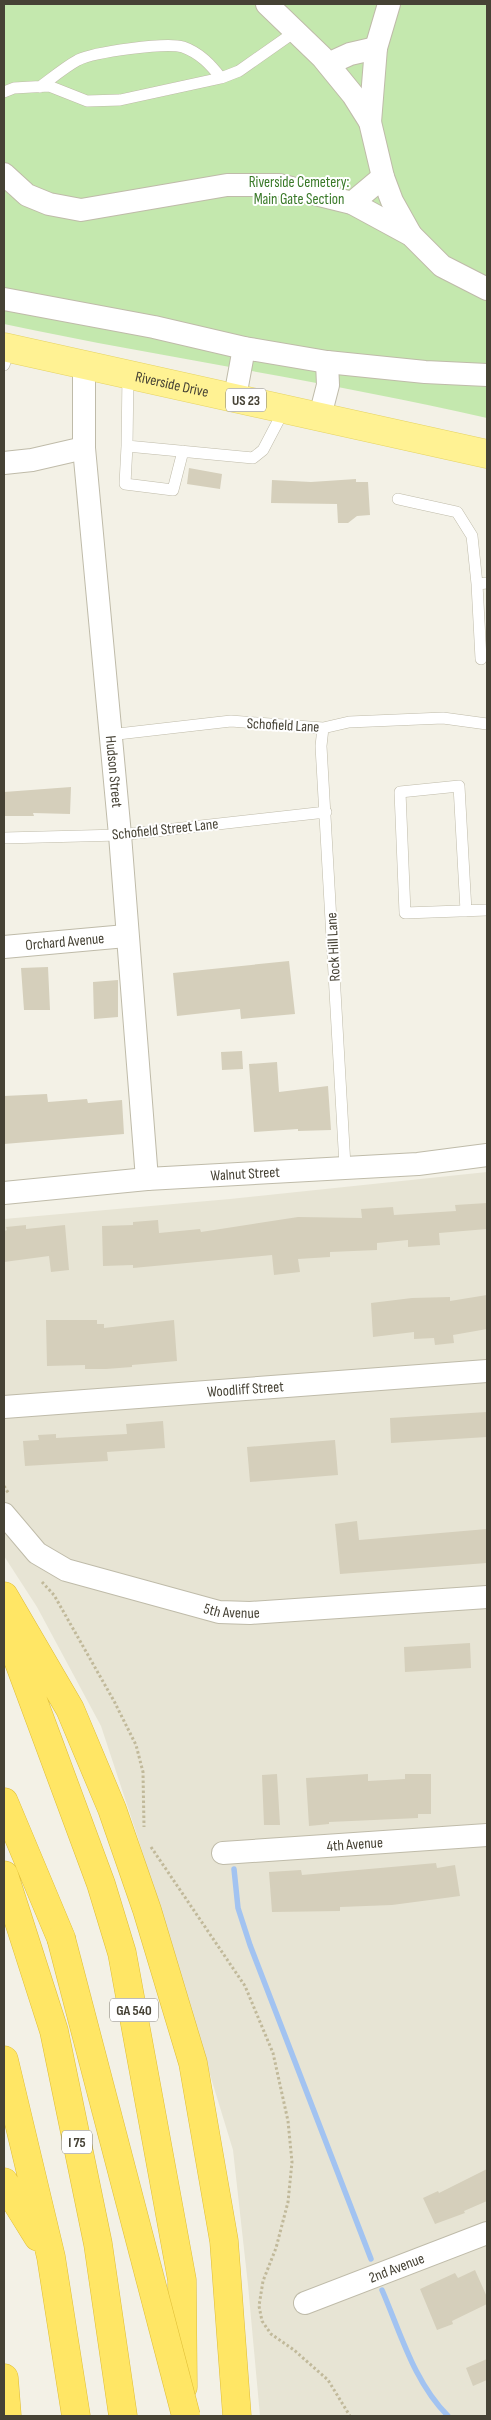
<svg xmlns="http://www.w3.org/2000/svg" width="491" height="2420" font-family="'Sofia Sans Condensed',sans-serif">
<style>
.residential{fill:#e7e4d4}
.green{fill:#c4e8ae}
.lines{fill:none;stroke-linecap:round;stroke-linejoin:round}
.stream{stroke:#a2c3f1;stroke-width:5.5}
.building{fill:#d5cfbb}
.service-casing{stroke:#bfbba9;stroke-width:12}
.minor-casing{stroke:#bfbba9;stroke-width:24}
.primary-casing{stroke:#e5d363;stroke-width:29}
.motorway-casing{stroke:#dfbd35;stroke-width:29}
.path{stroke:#c1b99a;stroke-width:3;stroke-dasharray:2.5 2.5;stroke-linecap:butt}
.service{stroke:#fff;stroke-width:11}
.minor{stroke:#fff;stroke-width:22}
.primary{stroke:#fff293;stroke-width:28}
.motorway{stroke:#ffe665;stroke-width:28}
.motorway-bridge-casing{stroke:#dfbd35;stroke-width:29;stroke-linecap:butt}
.motorway-bridge{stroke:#ffe665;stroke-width:28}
.labels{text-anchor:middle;stroke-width:4;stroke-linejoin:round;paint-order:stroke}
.shield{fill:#fff;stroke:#7e7b72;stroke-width:1}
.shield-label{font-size:14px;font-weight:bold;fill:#464235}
.park-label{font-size:15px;fill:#397928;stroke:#fff}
.street-label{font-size:15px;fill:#464235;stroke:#fff}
</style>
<rect width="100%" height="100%" fill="#f3f1e6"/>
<path class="residential" d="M 487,1172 L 487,2416 L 260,2416 L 248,2285 L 233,2150 L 137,1835 L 101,1726 L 37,1607 L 4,1556 L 4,1219 L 230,1199 Z"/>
<path class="green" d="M 4,4 L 487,4 L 487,418 C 327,381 164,358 4,324 Z"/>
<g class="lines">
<path class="stream" d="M 234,1869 L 238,1908 L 250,1945 L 371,2259
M 382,2290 C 401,2334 414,2382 448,2416"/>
</g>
<path class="building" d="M 189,468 L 222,474 L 220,489 L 187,484 Z
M 356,479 L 356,482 L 368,482 L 370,515 L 357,516 L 348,523 L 338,523 L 337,504 L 271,503 L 272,480 L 311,482 Z
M 71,787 L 70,814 L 33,813 L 34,816 L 4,816 L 4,792 Z
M 289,961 L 295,1014 L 241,1019 L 240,1009 L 177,1016 L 173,973 Z
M 48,967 L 50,1010 L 24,1010 L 21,968 Z
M 118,980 L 118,1017 L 94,1019 L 93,982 Z
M 242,1051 L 243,1069 L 222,1070 L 221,1052 Z
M 277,1062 L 279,1092 L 328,1086 L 331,1130 L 298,1131 L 298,1129 L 254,1132 L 249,1064 Z
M 47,1094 L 48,1102 L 87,1099 L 88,1103 L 122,1100 L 124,1134 L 4,1144 L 4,1096 Z
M 487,1203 L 487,1229 L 439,1233 L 440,1245 L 408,1247 L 408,1240 L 377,1243 L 377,1250 L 330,1252 L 330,1257 L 298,1259 L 300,1272 L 274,1275 L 272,1255 L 133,1268 L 133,1265 L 103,1266 L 102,1226 L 133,1225 L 133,1222 L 158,1220 L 159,1233 L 200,1229 L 201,1232 L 298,1217 L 362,1218 L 361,1209 L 393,1207 L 394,1215 L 456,1211 L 455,1205 Z
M 26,1225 L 26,1229 L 65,1225 L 69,1270 L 51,1272 L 49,1256 L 4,1262 L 4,1231 L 7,1230 L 6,1227 Z
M 487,1295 L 487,1329 L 453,1335 L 454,1343 L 435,1345 L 434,1338 L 414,1339 L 414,1332 L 373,1337 L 371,1303 L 412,1298 L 450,1297 L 450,1301 Z
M 46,1320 L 97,1320 L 97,1324 L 104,1324 L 104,1328 L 174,1320 L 177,1361 L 132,1365 L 132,1367 L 106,1369 L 85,1369 L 85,1365 L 47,1366 Z
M 487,1412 L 487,1437 L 391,1443 L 390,1418 Z
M 163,1421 L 165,1448 L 107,1452 L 108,1461 L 25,1466 L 23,1441 L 39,1440 L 38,1435 L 56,1434 L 56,1438 L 127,1434 L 126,1424 Z
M 335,1440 L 338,1475 L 250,1482 L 247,1447 Z
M 357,1521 L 359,1540 L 487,1529 L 487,1563 L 340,1574 L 335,1524 Z
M 470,1643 L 471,1668 L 405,1672 L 404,1647 Z
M 277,1774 L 280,1825 L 264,1825 L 262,1775 Z
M 368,1774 L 368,1781 L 405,1779 L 405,1774 L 431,1774 L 431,1814 L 418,1814 L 418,1818 L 329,1822 L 329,1824 L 309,1826 L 306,1778 Z
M 436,1863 L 437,1868 L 455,1865 L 460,1896 L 392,1905 L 340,1907 L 340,1911 L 272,1912 L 269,1872 L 301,1870 L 302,1875 Z
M 487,2169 L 487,2201 L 464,2211 L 465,2213 L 435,2224 L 423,2198 L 438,2191 L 439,2193 Z
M 475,2270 L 487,2297 L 487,2304 L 452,2321 L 453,2324 L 437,2330 L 420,2289 L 455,2273 L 458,2278 Z
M 487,2359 L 487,2380 L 473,2386 L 466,2368 Z"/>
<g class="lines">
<g class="service-casing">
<path id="service" d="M 40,87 C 52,78 65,67 78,60 C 94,52 166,42 183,47 C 200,53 211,65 221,78
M 4,92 L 14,88 L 49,86 L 87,101 L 120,100 L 221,78 L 239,71 L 296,31
M 4,365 L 10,348
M 127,446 L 128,375
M 183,451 L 173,490 L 125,484 L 127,446 L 253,458 L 263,450 L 284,410
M 398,499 L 457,512 L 472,536 L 477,584
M 481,659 L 477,584 L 487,583
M 323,728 L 321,746 L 345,1166
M 109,735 L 231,721 L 323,728 L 349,722 L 443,718 L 487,724
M 4,838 L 120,835 L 326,812
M 466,911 L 459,786 L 400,792 L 405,913 L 487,910"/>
</g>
<g class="minor-casing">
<g id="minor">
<path d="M 267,4 L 322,57 L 353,95 L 370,122 L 383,177 L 392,201 L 411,235"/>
<path d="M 328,64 L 350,54 L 376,48"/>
<path d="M 370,122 L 376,48 L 389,4"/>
<path d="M 4,174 L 27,195 L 49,204 L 81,210 L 227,185 L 279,185 L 352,203 L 411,235 L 442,266 L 487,289"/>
<path d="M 352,203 L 383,177"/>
<path d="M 4,299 L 154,327 L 244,348 L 327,362 L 425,372 L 487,375"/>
<path id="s1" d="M 84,363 L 84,448 L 120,835 L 147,1179"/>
<path d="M 235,397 L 244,348"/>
<path d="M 320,416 L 328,385 L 327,362"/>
<path d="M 4,463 L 32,460 L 84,448"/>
<path id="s2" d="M 4,947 L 126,936"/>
<path id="s3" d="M 4,1193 L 147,1179 L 418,1164 L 487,1155"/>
<path id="s4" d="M 4,1407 L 487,1371"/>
<path id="s5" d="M 4,1514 L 37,1553 L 66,1570 L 219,1612 L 250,1613 L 487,1597"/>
<path id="s6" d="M 223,1853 L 487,1835"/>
<path id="s7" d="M 305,2303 L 487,2233"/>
</g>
</g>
<g class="primary-casing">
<g id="primary">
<path id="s8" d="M 4,347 L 487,454"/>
</g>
</g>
<g class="motorway-casing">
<path id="motorway" d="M 4,1596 L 70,1709 L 112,1809 L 147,1910 L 193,2063 L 224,2241 L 237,2416
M 4,1622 L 101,1884 L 122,1953 L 182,2280 L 183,2387
M 4,1802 L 61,1938
M 4,1875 L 54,2031 L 98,2244 L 123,2416
M 4,2060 L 51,2257 L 76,2416
M 4,2182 L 38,2237
M 4,2378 L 7,2416"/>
</g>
<path class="path" d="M 4,1486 L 9,1494
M 42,1582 L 54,1595 L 114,1701 L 136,1745 L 143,1772 L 144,1827
M 151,1847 L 245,1986 L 273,2053 L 288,2121 L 292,2162 L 288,2202 L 276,2248 L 263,2281 L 259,2306 L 262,2321 L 271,2334 L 294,2350 L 328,2380 L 350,2416"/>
<use href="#service" class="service"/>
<use href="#minor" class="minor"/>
<use href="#primary" class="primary"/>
<use href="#motorway" class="motorway"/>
<g class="motorway-bridge-casing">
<path id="motorway-bridge" d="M 61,1938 L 186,2416"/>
</g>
<use href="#motorway-bridge" class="motorway-bridge"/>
</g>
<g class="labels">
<g class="shield">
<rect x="226" y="388.5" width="40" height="23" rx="4"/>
<rect x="110" y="1998.5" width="48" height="23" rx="4"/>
<rect x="62" y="2130.5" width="30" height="23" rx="4"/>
</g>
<g class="shield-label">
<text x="246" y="405">US 23</text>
<text x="134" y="2015">GA 540</text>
<text x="77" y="2147">I 75</text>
</g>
<g class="park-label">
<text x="299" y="187">Riverside Cemetery:<tspan x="299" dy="17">Main Gate Section</tspan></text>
</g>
<g class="street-label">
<text dy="5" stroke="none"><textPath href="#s8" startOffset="172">Riverside Drive</textPath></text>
<text transform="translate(283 725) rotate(3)" y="5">Schofield Lane</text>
<text dy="5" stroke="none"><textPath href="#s1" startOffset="410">Hudson Street</textPath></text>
<text transform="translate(165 829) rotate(-6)" y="5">Schofield Street Lane</text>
<text dy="5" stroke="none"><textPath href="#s2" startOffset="61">Orchard Avenue</textPath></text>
<text transform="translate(333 947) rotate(-93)" y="5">Rock Hill Lane</text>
<text dy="5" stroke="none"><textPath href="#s3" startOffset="242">Walnut Street</textPath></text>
<text dy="5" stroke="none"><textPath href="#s4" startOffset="242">Woodliff Street</textPath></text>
<text dy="5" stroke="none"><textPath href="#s5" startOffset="256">5th Avenue</textPath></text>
<text dy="5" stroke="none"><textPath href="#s6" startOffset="132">4th Avenue</textPath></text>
<text dy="5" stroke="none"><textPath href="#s7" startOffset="98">2nd Avenue</textPath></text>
</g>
</g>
<rect width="491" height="2420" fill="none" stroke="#464235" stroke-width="10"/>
</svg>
